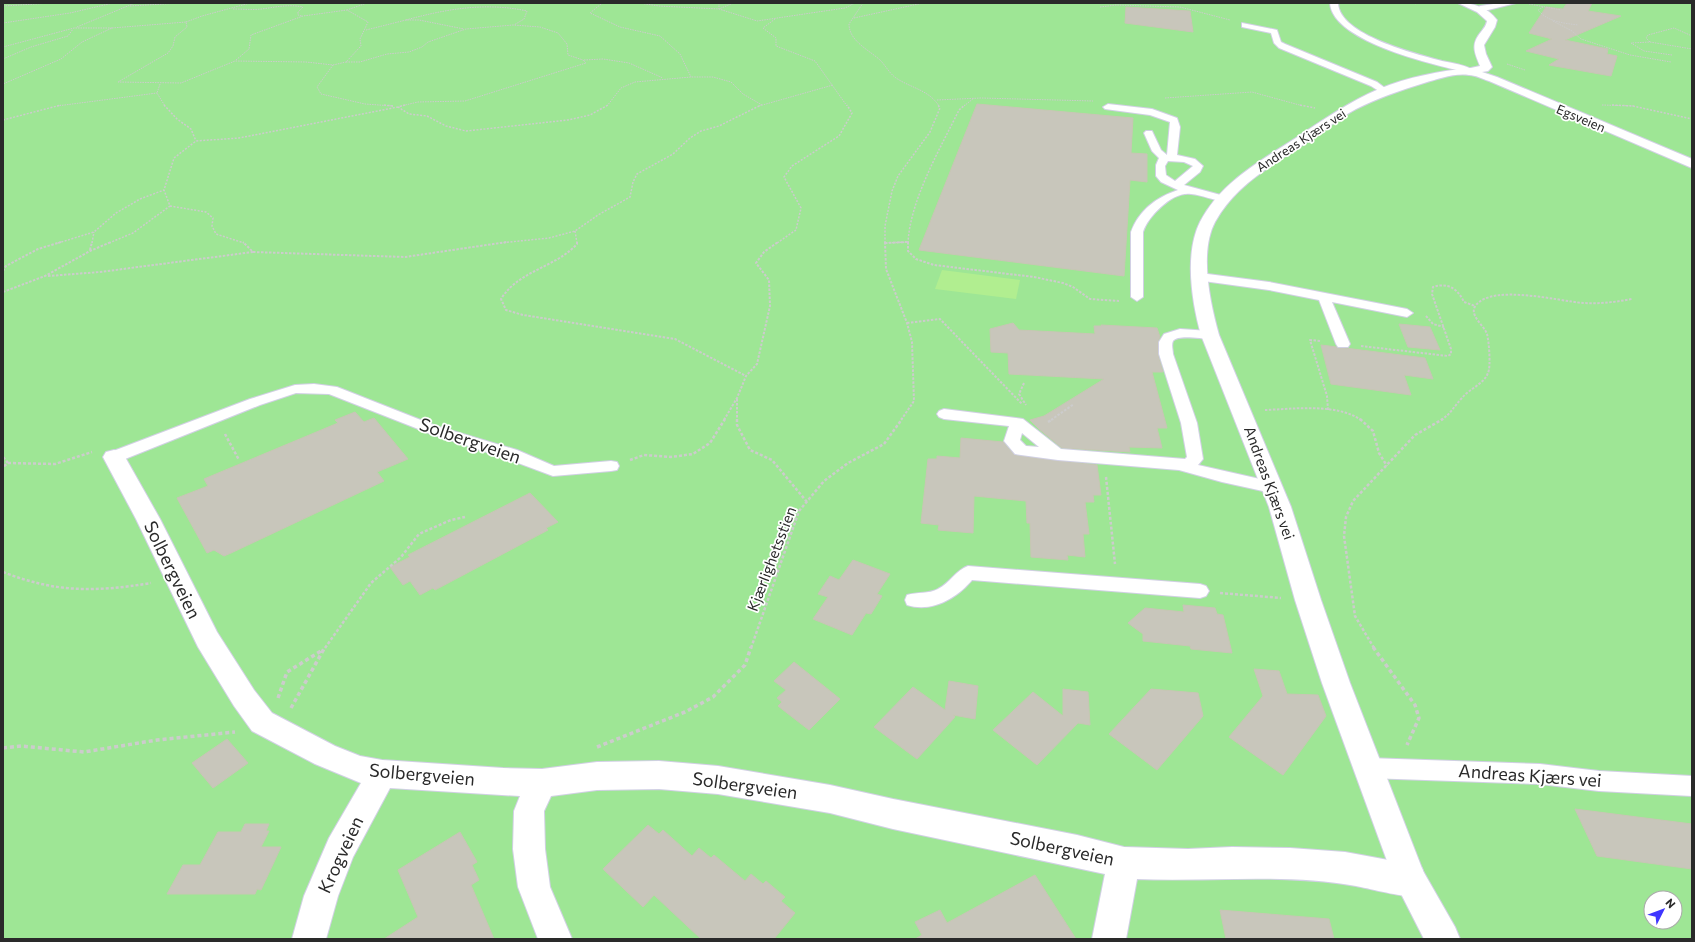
<svg xmlns="http://www.w3.org/2000/svg" width="1695" height="942" font-family="Commissioner,sans-serif">
<style>
.green{fill:#9ee695;fill-rule:evenodd}
.pitch{fill:#b1ee90}
.building{fill:#c8c6bb;stroke:#c8c6b5}
.lines{fill:none;stroke-linecap:round;stroke-linejoin:round}
.lane-casing{stroke:#d1d0e4;stroke-width:2}
.street-casing{stroke:#d1d0e4;stroke-width:2}
.secondary-casing{stroke:#d1d0e4;stroke-width:2}
.path-far4{stroke:#ccc;stroke-width:1;stroke-dasharray:1.5 1;stroke-linecap:butt}
.path-far3{stroke:#ccc;stroke-width:1.5;stroke-dasharray:2 1.5;stroke-linecap:butt}
.path-far2{stroke:#ccc;stroke-width:2;stroke-dasharray:2.5 1.5;stroke-linecap:butt}
.path-far1{stroke:#ccc;stroke-width:2.5;stroke-dasharray:3 2;stroke-linecap:butt}
.path{stroke:#ccc;stroke-width:3.5;stroke-dasharray:4 3;stroke-linecap:butt}
.lane{fill:#fff;fill-rule:evenodd}
.street{fill:#fff;fill-rule:evenodd}
.secondary{fill:#fff;fill-rule:evenodd}
.labels{text-anchor:middle;stroke-width:3.5;stroke-linejoin:round;paint-order:stroke}
.far-street-label{font-size:13px;fill:#2a2a2a;stroke:#fff}
.street-label{font-size:15px;fill:#2a2a2a;stroke:#fff}
.near-street-label{font-size:18px;fill:#2a2a2a;stroke:#fff}
</style>
<rect width="100%" height="100%" fill="#ede9db"/>
<path class="green" d="M 3,3 L 1692,3 L 1692,939 L 3,939 ZM 1651,898 L 1675,898 L 1675,922 L 1651,922 Z"/>
<path class="pitch" d="M 942,270 L 1020,280 L 1016,299 L 935,289 Z"/>
<path class="building" d="M 1567,3 L 1592,3 L 1588,11 L 1621,16 L 1565,40 L 1608,49 L 1607,54 L 1617,56 L 1611,76 L 1549,65 L 1559,59 L 1526,51 L 1552,39 L 1529,33 L 1546,7 L 1563,9 Z
M 1126,7 L 1190,11 L 1193,32 L 1125,23 Z
M 977,104 L 1133,118 L 1131,153 L 1147,154 L 1147,182 L 1130,180 L 1124,276 L 919,250 Z
M 1013,323 L 1019,330 L 1095,334 L 1094,326 L 1102,326 L 1101,325 L 1157,328 L 1160,337 L 1158,342 L 1158,354 L 1163,372 L 1152,372 L 1167,428 L 1157,428 L 1162,448 L 1129,447 L 1130,452 L 1062,448 L 1039,429 L 1030,420 L 1044,416 L 1104,379 L 1009,374 L 1008,353 L 991,352 L 990,329 Z
M 1399,324 L 1430,327 L 1440,350 L 1408,347 Z
M 1321,345 L 1425,358 L 1433,379 L 1404,375 L 1411,395 L 1331,384 Z
M 355,412 L 364,422 L 374,418 L 408,459 L 377,472 L 384,481 L 231,553 L 224,556 L 214,550 L 207,553 L 177,498 L 208,486 L 204,479 L 338,423 L 335,420 Z
M 961,438 L 1003,442 L 1015,455 L 1097,465 L 1101,495 L 1093,495 L 1094,502 L 1085,502 L 1089,534 L 1083,534 L 1085,557 L 1067,555 L 1068,560 L 1031,557 L 1030,523 L 1027,523 L 1026,501 L 974,496 L 973,533 L 938,530 L 939,525 L 921,523 L 928,459 L 937,459 L 937,456 L 960,458 Z
M 530,493 L 558,522 L 546,528 L 548,530 L 435,590 L 433,588 L 420,595 L 410,581 L 403,585 L 390,567 L 410,557 L 408,555 Z
M 853,560 L 890,574 L 877,594 L 882,596 L 871,614 L 866,613 L 852,635 L 813,619 L 828,597 L 818,594 L 830,576 L 839,580 Z
M 1183,605 L 1215,608 L 1217,614 L 1223,615 L 1232,653 L 1191,649 L 1190,646 L 1143,641 L 1143,634 L 1128,623 L 1145,608 L 1184,612 Z
M 794,662 L 840,699 L 809,730 L 778,706 L 782,702 L 777,698 L 786,690 L 774,681 Z
M 1254,669 L 1279,671 L 1287,694 L 1318,695 L 1326,716 L 1283,775 L 1229,737 L 1263,696 Z
M 949,681 L 978,686 L 975,719 L 953,715 L 955,717 L 917,759 L 874,727 L 913,687 L 945,710 Z
M 1063,689 L 1088,692 L 1090,725 L 1078,723 L 1037,765 L 993,730 L 1033,692 L 1063,716 Z
M 1151,689 L 1198,693 L 1203,716 L 1157,770 L 1109,734 Z
M 227,739 L 248,763 L 213,788 L 192,763 Z
M 1575,809 L 1692,824 L 1692,869 L 1597,856 Z
M 245,824 L 269,824 L 266,831 L 269,831 L 261,847 L 281,847 L 261,890 L 257,889 L 255,894 L 167,894 L 183,865 L 200,865 L 218,832 L 241,832 Z
M 648,825 L 659,834 L 663,830 L 692,856 L 699,848 L 711,858 L 714,855 L 745,881 L 751,874 L 763,884 L 766,881 L 785,897 L 781,901 L 795,913 L 774,939 L 701,939 L 654,895 L 643,907 L 603,869 Z
M 460,832 L 477,862 L 472,865 L 479,880 L 471,885 L 494,939 L 384,939 L 418,917 L 398,870 Z
M 1035,875 L 1076,939 L 915,939 L 922,935 L 915,922 L 940,910 L 947,923 Z
M 1220,910 L 1329,919 L 1334,939 L 1226,939 Z"/>
<g class="lines">
<g class="lane-casing">
<path id="lane" d="M 1330,3 L 1338,3 C 1339,35 1416,54 1442,61 C 1451,63 1468,65 1474,71 L 1470,73 C 1438,66 1332,42 1330,3 Z
M 1500,3 L 1516,3 L 1480,12 L 1476,10 L 1480,6 Z
M 1242,23 L 1277,30 L 1281,42 L 1285,44 L 1377,82 L 1389,91 L 1388,93 L 1382,93 L 1371,86 L 1279,48 L 1274,43 L 1271,33 L 1242,27 Z
M 1108,104 L 1152,109 L 1177,118 L 1180,127 L 1177,155 L 1195,159 L 1203,166 L 1200,172 L 1184,185 L 1228,197 L 1229,199 L 1224,202 C 1213,200 1202,195 1191,194 C 1173,191 1148,216 1143,232 L 1143,297 L 1137,301 L 1131,297 L 1131,232 C 1139,210 1157,197 1178,190 L 1161,182 L 1156,176 L 1156,165 L 1159,158 L 1152,151 L 1144,133 L 1146,131 L 1152,131 L 1161,150 L 1167,155 L 1170,122 L 1150,115 L 1105,109 L 1103,107 ZM 1168,161 L 1184,162 L 1193,166 L 1175,181 L 1166,175 L 1165,166 Z
M 1200,273 L 1269,282 L 1407,309 L 1413,313 L 1407,317 L 1332,302 L 1350,344 L 1348,347 L 1338,347 L 1336,344 L 1319,300 L 1269,290 L 1196,280 L 1194,277 L 1196,274 Z
M 1180,329 L 1210,331 L 1215,332 L 1217,335 L 1215,338 L 1210,339 C 1202,339 1178,334 1173,341 C 1171,345 1173,350 1173,354 L 1197,423 L 1203,459 L 1198,465 L 1278,483 L 1280,487 L 1278,491 L 1272,493 L 1222,482 L 1179,470 L 1058,460 L 1021,455 L 1015,454 L 1004,441 L 1009,426 L 944,419 L 939,417 L 937,414 L 939,411 L 944,409 L 1023,419 L 1061,449 L 1185,459 L 1187,457 L 1181,423 L 1159,354 L 1159,342 L 1164,334 ZM 1022,433 L 1039,447 L 1026,446 L 1020,440 Z
M 314,384 L 337,387 L 436,426 L 517,450 L 554,466 L 611,461 L 617,462 L 619,466 L 617,470 L 611,471 L 553,476 L 505,458 L 426,432 L 329,394 L 296,393 L 260,405 L 120,461 L 114,462 L 108,461 L 106,457 L 108,453 L 250,399 L 295,385 Z
M 968,566 L 1200,584 L 1206,586 L 1209,591 L 1206,596 L 1200,598 L 972,580 C 957,598 932,613 907,605 L 905,600 L 907,595 C 917,592 929,594 938,589 C 950,583 956,570 968,566 Z
M 1368,758 L 1540,764 L 1599,771 L 1692,776 L 1692,796 L 1599,791 L 1540,784 L 1368,778 L 1360,775 L 1357,768 L 1360,761 Z"/>
</g>
<g class="street-casing">
<path id="street" d="M 1458,3 C 1474,3 1487,7 1497,20 L 1495,27 L 1484,45 L 1486,54 L 1492,67 L 1488,71 L 1470,74 L 1464,71 L 1466,69 L 1480,66 C 1475,53 1470,45 1481,32 C 1484,28 1486,26 1487,21 L 1477,12 Z
M 114,450 L 122,452 L 125,457 L 160,519 L 217,632 L 254,690 L 272,713 L 335,746 L 360,756 L 382,760 L 503,768 L 542,769 L 597,762 L 659,761 L 718,766 L 830,785 L 893,799 L 1077,835 L 1124,847 L 1188,849 L 1232,847 L 1290,848 L 1345,852 L 1410,864 L 1422,868 L 1426,880 L 1422,892 C 1418,893 1414,896 1410,896 C 1402,897 1367,888 1356,886 C 1285,873 1209,882 1137,879 L 1126,939 L 1092,939 L 1105,874 L 893,829 L 830,813 L 718,794 L 659,789 L 597,790 L 551,796 L 544,811 L 545,849 L 550,887 L 572,939 L 538,939 L 518,887 L 513,849 L 514,811 L 520,796 L 390,788 L 353,857 L 338,896 L 326,939 L 292,939 L 304,896 L 329,838 L 361,783 L 315,764 L 252,731 L 234,706 L 198,647 L 136,519 L 103,457 L 106,452 Z"/>
</g>
<g class="secondary-casing">
<path id="secondary" d="M 1470,68 L 1497,77 L 1692,159 L 1692,168 L 1489,81 C 1483,79 1475,75 1469,75 C 1454,73 1438,79 1424,83 C 1401,90 1378,98 1356,109 C 1337,119 1319,134 1301,146 C 1269,167 1234,187 1215,222 C 1199,252 1210,303 1219,335 L 1291,507 L 1321,600 L 1350,683 L 1423,871 L 1455,927 L 1460,939 L 1424,939 L 1394,880 L 1322,683 L 1295,600 L 1269,507 L 1201,335 C 1192,303 1184,254 1200,222 C 1220,183 1260,161 1296,138 C 1323,120 1349,102 1379,89 C 1408,77 1440,71 1470,68 Z"/>
</g>
<path class="path-far4" d="M 589,3 L 613,3
M 639,3 L 659,6 L 719,9 L 757,21 L 845,8 L 855,3
M 719,3 L 719,9 L 733,3
M 863,3 L 849,24 C 849,41 869,50 880,60 C 886,66 889,73 896,78 C 911,88 929,90 939,106
M 1414,3 L 1416,5
M 601,4 L 590,13 L 620,27 L 660,36 L 680,54 L 691,77
M 1529,4 L 1561,10
M 3,6 L 52,3
M 130,6 L 180,3
M 1100,7 L 1116,5 L 1180,7 L 1230,20
M 1543,7 L 1538,10 C 1548,22 1563,23 1578,25
M 233,9 C 243,9 252,10 262,9 C 276,7 289,4 303,7 L 298,12 L 298,15 L 302,16
M 854,18 L 923,3
M 775,19 L 763,28 L 776,38 L 776,46 L 815,61 L 847,106
M 406,20 C 446,9 486,2 527,11 L 524,19 L 514,25
M 1553,21 L 1572,31 L 1581,39 L 1630,55 L 1671,62
M 186,22 L 202,16 L 250,3
M 3,23 L 70,13 L 113,3
M 77,27 L 135,3
M 112,28 L 186,22 L 187,27 L 175,37 L 173,46 L 168,53 L 118,82 L 181,83 L 235,61 L 306,62 L 333,65 L 346,62 L 361,46 L 360,39 L 368,22 L 347,10 L 367,3
M 366,30 L 406,20 L 419,20 L 464,29
M 1650,42 L 1646,38 L 1648,35 L 1674,28 L 1692,36
M 3,47 L 74,28 L 112,28 L 82,42 L 61,59 L 3,84
M 1672,55 L 1644,51 L 1631,43 L 1650,42 L 1692,49
M 3,59 L 31,47 L 68,36 L 73,29
M 236,60 L 249,49 L 251,35 L 303,16 L 347,10
M 584,60 L 603,59 L 629,63 L 663,78
M 346,62 L 360,62 L 387,54 L 409,52 L 422,47 L 428,42 L 466,29 L 513,25 L 540,27 L 558,33 L 567,44 L 568,55 L 583,60 L 586,63 L 465,101 L 418,102 L 401,106
M 1507,64 L 1525,70
M 333,65 L 317,87 L 321,94 L 365,104 L 393,106
M 160,84 L 157,93 L 165,106
M 1165,98 L 1252,92 L 1303,106
M 937,100 L 981,98 L 1093,101
M 1602,105 L 1634,106
M 57,106 L 157,93
M 607,106 L 621,88 L 635,82 L 691,77 L 713,77 L 731,82 L 743,94 L 762,105
M 759,106 L 833,85
M 964,106 L 974,98"/>
<path class="path-far3" d="M 164,105 L 177,119 L 191,129 L 196,141
M 384,105 L 393,106
M 405,105 L 398,107 L 409,114 L 427,116 L 446,126 L 466,131 L 568,120 L 590,115 L 608,105
M 1300,105 L 1315,108
M 1612,105 L 1633,106 L 1692,119
M 3,120 L 61,105
M 170,206 L 206,212 L 213,218 L 212,226 L 216,234 L 244,243
M 575,231 L 577,243
M 58,243 L 94,232 L 116,213 L 140,199 L 164,190
M 92,243 L 94,232
M 109,243 L 133,233 L 170,206 L 164,190 L 174,158 L 196,141 L 239,138 L 398,107
M 500,243 L 549,238 L 575,231 L 598,215 L 630,197 L 633,182 L 637,174 L 673,154 L 690,138 L 701,131 L 719,126 L 761,105
M 777,243 L 796,230 L 801,208 L 784,177 L 792,166 L 839,136 L 852,113 L 847,105
M 885,243 L 908,242
M 885,243 L 885,226 L 892,191 L 898,176 L 930,132 L 940,108 L 938,105
M 908,243 C 910,200 940,149 959,110 L 965,105"/>
<path class="path-far2" d="M 577,242 L 577,244 C 555,268 519,270 501,299 L 506,310 L 523,315 L 675,339 L 746,376
M 885,242 L 886,269 L 907,323 L 912,342 L 914,401 L 901,420
M 908,242 L 908,251 L 916,259 L 934,265 L 1034,277 L 1063,283 L 1073,287 L 1090,299 L 1119,301
M 885,243 L 907,242
M 90,250 L 92,242
M 253,252 L 405,257 L 507,242
M 3,271 L 6,266 L 38,249 L 61,242
M 48,276 L 100,272 L 253,252 L 243,242
M 3,292 L 45,276 L 90,251 L 111,242
M 1426,316 L 1433,324 L 1444,327
M 907,323 L 940,319 L 1022,404
M 1320,341 L 1310,340 L 1327,396 L 1328,410
M 1361,346 L 1448,356 L 1451,354 L 1451,349 L 1432,294 L 1433,287 C 1448,282 1458,289 1464,302 L 1475,306
M 1024,383 L 1019,394 L 1026,405
M 737,399 L 737,420
M 1265,410 C 1292,409 1337,403 1361,420
M 724,420 L 737,398 L 746,376 L 757,364 L 770,306 L 769,280 L 756,263 L 764,252 L 778,242
M 1051,420 L 1074,404
M 1441,420 C 1451,414 1454,406 1462,398 C 1469,389 1484,384 1488,373 C 1491,367 1489,341 1487,334 C 1484,325 1468,315 1476,305 C 1493,284 1559,301 1583,303 C 1600,304 1616,302 1632,299"/>
<path class="path-far1" d="M 737,419 L 737,425 L 750,450 L 772,460 L 807,502
M 1360,419 L 1373,431 L 1379,453 L 1387,466
M 1048,422 L 1053,419
M 225,434 L 239,460
M 3,457 L 8,463 L 3,467
M 630,460 L 644,455 L 671,457 L 693,454 L 710,443 L 725,419
M 8,463 L 55,464 L 92,452
M 1106,477 L 1115,564
M 3,572 C 56,593 96,592 151,583
M 1220,593 L 1281,598
M 325,648 L 371,583 L 401,557 L 419,534 L 451,520 L 465,517
M 751,648 L 799,511 L 824,481 L 848,463 L 884,444 L 902,419
M 1374,648 L 1355,616 L 1344,536 L 1346,517 L 1353,501 L 1415,435 L 1443,419"/>
<path class="path" d="M 1373,647 L 1415,705 L 1419,718 L 1407,745
M 278,698 L 287,672 L 321,651
M 291,708 L 325,647
M 597,747 L 685,712 L 713,697 L 745,665 L 751,647
M 3,748 L 21,746 L 84,752 L 157,740 L 235,732"/>
<use href="#lane" class="lane"/>
<use href="#street" class="street"/>
<use href="#secondary" class="secondary"/>
</g>
<g class="labels">
<g class="far-street-label">
<text transform="translate(1581 118) rotate(23)" y="5">Egsveien</text>
<text transform="translate(1301 140) rotate(-33)" y="5">Andreas Kjærs vei</text>
</g>
<g class="street-label">
<text transform="translate(1269 483) rotate(70)" y="5">Andreas Kjærs vei</text>
<text transform="translate(772 559) rotate(-69)" y="5">Kjærlighetsstien</text>
</g>
<g class="near-street-label">
<text transform="translate(470 441) rotate(19)" y="6">Solbergveien</text>
<text transform="translate(172 570) rotate(64)" y="6">Solbergveien</text>
<text transform="translate(422 775) rotate(5)" y="6">Solbergveien</text>
<text transform="translate(1530 776) rotate(4)" y="6">Andreas Kjærs vei</text>
<text transform="translate(745 786) rotate(8)" y="6">Solbergveien</text>
<text transform="translate(1062 849) rotate(12)" y="6">Solbergveien</text>
<text transform="translate(341 855) rotate(-65)" y="6">Krogveien</text>
</g>
</g>
<rect width="1695" height="942" fill="none" stroke="#2a2a2a" stroke-width="8"/>
<g transform="translate(1663 910) rotate(48)"><circle r="19" fill="#ffffff" stroke="#aaaaaa"/>
<path d="M0-3L7 15L0 10L-7 15Z" fill="#3f36ff"/>
<text y="-6" font-size="11" font-weight="bold" text-anchor="middle" fill="#2a2a2a">N</text>
</g>
</svg>
